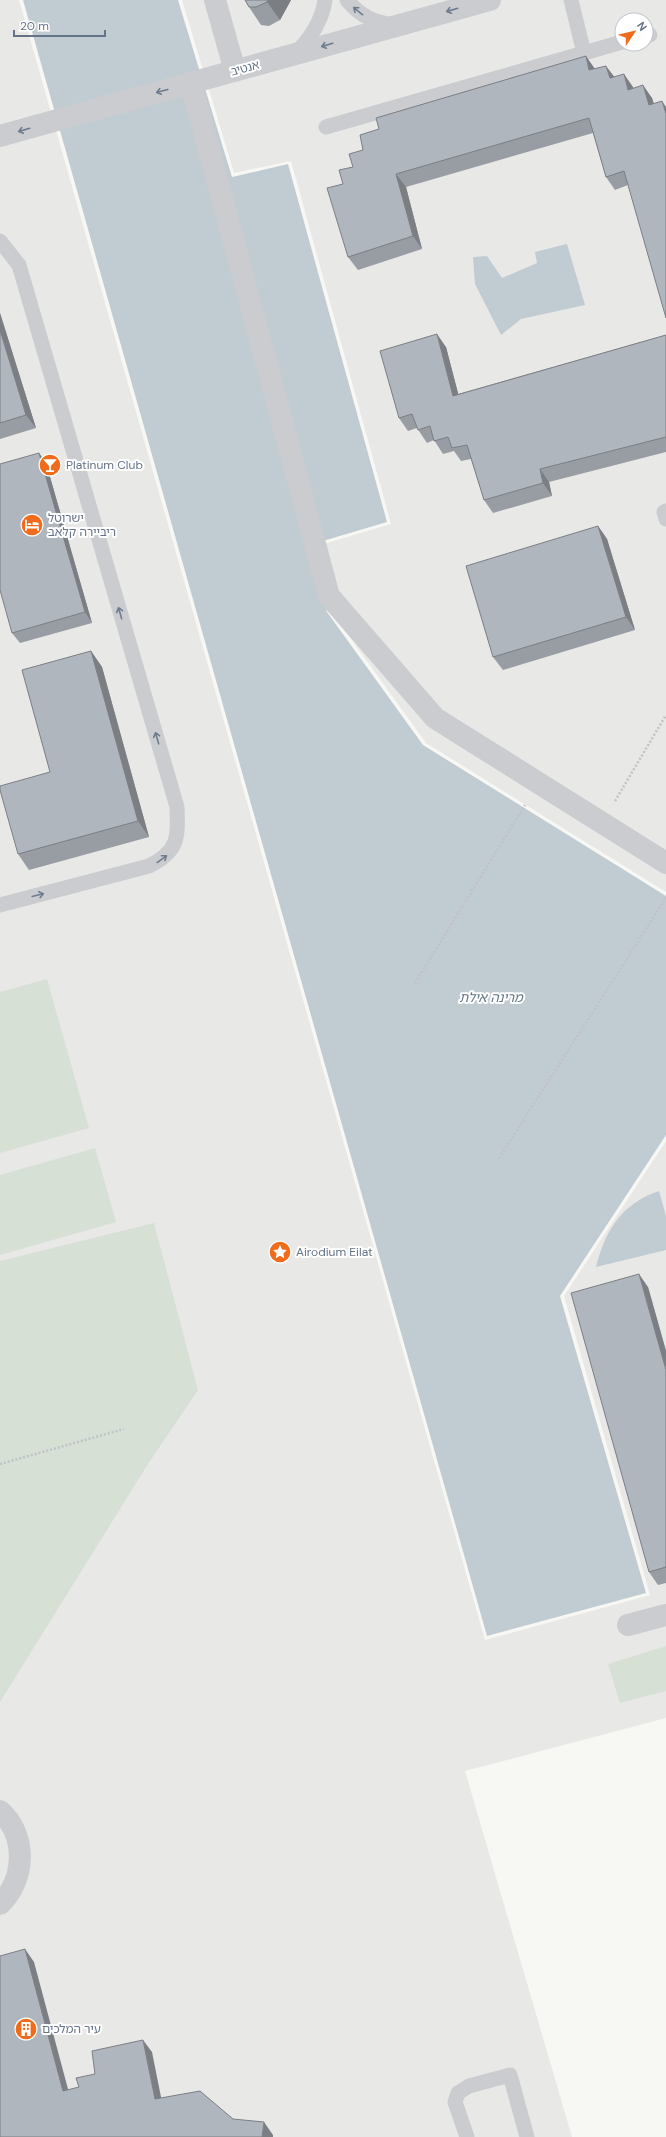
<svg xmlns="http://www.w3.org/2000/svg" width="666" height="2137" font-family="'DM Sans','Noto Sans Hebrew',sans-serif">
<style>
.built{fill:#e8e8e7;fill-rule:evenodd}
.green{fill:#d7e0d5}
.water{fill:#c1cbd2}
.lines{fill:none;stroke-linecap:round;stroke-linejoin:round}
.path{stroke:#c0c2c5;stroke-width:2.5;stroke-dasharray:2 2;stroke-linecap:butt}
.lane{stroke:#caccd0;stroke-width:15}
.street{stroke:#caccd0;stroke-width:22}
.wall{fill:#979da3}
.shaded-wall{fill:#7b7f84}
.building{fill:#b0b6bd;stroke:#7b7f84}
.oneway{stroke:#6e7c8e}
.labels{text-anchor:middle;stroke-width:4;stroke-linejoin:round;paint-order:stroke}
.street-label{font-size:12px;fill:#647387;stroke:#fff}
.poi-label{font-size:12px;fill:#647387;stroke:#fff;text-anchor:start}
.water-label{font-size:13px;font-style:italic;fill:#5f7583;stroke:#fff}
</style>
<rect width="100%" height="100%" fill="#f7f7f4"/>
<path class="built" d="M 0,0 L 19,0 L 485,1640 L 650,1595 L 564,1296 L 666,1141 L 666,1718 L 465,1771 L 572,2137 L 0,2137 Z
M 182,0 L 666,0 L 666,892 L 426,743 L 330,610 L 310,548 L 391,524 L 291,161 L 234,173 ZM 622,20 L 646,20 L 646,44 L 622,44 Z"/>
<path class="green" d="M 47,979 L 89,1128 L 0,1153 L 0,992 Z
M 95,1148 L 116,1222 L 0,1255 L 0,1175 Z
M 154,1223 L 198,1390 L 148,1464 L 0,1702 L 0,1261 Z
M 666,1646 L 666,1691 L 620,1703 L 608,1664 Z"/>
<path class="water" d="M 23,0 L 178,0 L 232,177 L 288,164 L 387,522 L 306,546 L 327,612 L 423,745 L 666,896 L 666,1135 L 560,1296 L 646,1593 L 487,1636 Z
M 567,244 L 585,305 L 521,319 L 501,335 L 475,284 L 473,257 L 487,256 L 502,278 L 537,263 L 535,252 Z
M 659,1191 L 666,1216 L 666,1250 L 596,1267 C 605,1231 622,1203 659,1191 Z"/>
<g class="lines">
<path class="path" d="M 615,801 L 666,715
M 415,983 L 525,805
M 499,1158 L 666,898
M 0,1464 L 124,1429"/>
<path class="lane" d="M 347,0 C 360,16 373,22 393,25
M 646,36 L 650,35
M 584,53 L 622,42
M 295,54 C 310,39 322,21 325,0
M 326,127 L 584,53 L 571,0
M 0,241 L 19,265 L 177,807 C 178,838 179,851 149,866 L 0,905
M 666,511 L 664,512 L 666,519
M 467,2137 L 455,2102 L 458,2093 L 469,2086 L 510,2075 L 527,2137"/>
<path class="street" d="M 215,0 L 235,71
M 191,83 L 329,596 L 435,718 L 666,863
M 0,136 L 490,0
M 628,1625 L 666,1615
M 0,1811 C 27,1835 26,1879 0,1904"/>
</g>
<path class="wall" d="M 245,0 L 291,0 L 280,20 L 269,26 L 261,25 L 249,7 Z
M 595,69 L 614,77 L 652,98 L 654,104 L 628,185 L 615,190 L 606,177 L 593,133 L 406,187 L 422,249 L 358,270 L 348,257 L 343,184 L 363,150 Z
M 0,313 L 36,428 L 0,439 Z
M 666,335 L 666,452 L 549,482 L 552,496 L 493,513 L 484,500 L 471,459 L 461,461 L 454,451 L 443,454 L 434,440 L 427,443 L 417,428 L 408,431 L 399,418 L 446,347 L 458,394 Z
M 39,453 L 46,463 L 92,623 L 20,643 L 12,633 Z
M 598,526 L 607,539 L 635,630 L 503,670 L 493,657 Z
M 91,651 L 102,667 L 149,837 L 29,870 L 18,854 L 50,772 Z
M 648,1287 L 666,1351 L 666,1583 L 658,1585 L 649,1572 Z"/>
<path class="shaded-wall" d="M 268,0 L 291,0 L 280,20 L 267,2 Z
M 586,56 L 595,69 L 589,70 Z
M 606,66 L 616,79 L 610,78 Z
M 624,74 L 633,87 L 637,103 L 628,90 Z
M 643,85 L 652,98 L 658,118 L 649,105 Z
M 662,101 L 666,107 L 666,114 Z
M 396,174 L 406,187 L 422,249 L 413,236 Z
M 0,313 L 36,428 L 26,415 L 0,330 Z
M 437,334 L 446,347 L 462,408 L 453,396 Z
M 39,453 L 46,463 L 92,623 L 85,612 Z
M 540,469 L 549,482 L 552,496 L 543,483 Z
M 598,526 L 607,539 L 635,630 L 626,617 Z
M 91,651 L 102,667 L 149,837 L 138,821 Z
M 639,1274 L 648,1287 L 666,1351 L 666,1370 Z
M 25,1949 L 34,1962 L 72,2104 L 63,2091 Z
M 143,2040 L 152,2052 L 164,2112 L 155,2099 Z
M 264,2122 L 273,2135 L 273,2137 L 262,2137 Z"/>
<path class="building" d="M 245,0 L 268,0 L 267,2 L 256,7 L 249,7 Z
M 586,56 L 589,70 L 606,66 L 610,78 L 624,74 L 628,90 L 643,85 L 649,105 L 662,101 L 666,114 L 666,318 L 624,171 L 606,177 L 589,118 L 396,174 L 413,236 L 348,257 L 327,188 L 343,184 L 339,170 L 353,167 L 349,154 L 363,150 L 360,135 L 379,129 L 376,118 Z
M 0,330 L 26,415 L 0,423 Z
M 437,334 L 453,396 L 666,335 L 666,437 L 540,469 L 543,483 L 484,500 L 467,445 L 452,448 L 448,437 L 434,441 L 430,426 L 418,430 L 412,414 L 399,418 L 380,351 Z
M 39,453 L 85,612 L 12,633 L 0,590 L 0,464 Z
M 598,526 L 626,617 L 493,657 L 466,566 Z
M 91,651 L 138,821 L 18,854 L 0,790 L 0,786 L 50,772 L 22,670 Z
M 639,1274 L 666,1370 L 666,1567 L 649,1572 L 571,1293 Z
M 25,1949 L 63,2091 L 79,2087 L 76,2078 L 95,2074 L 92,2051 L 143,2040 L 155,2099 L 200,2091 L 233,2119 L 264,2122 L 262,2137 L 0,2137 L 0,1956 Z"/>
<defs><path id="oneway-shaft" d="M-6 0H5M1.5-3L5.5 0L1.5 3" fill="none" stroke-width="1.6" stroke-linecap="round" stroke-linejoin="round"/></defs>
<g class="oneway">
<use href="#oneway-shaft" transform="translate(452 10) rotate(164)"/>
<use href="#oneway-shaft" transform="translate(358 11) rotate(-141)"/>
<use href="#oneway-shaft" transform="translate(327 45) rotate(164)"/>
<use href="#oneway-shaft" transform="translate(162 91) rotate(165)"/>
<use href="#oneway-shaft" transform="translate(24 130) rotate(164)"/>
<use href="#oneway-shaft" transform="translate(120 613) rotate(-106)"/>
<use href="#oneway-shaft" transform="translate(157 738) rotate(-106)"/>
<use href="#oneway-shaft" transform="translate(162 859) rotate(-36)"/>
<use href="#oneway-shaft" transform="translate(38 895) rotate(-14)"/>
</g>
<defs>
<g id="bar-disc" transform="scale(1.15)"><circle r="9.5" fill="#f06b1b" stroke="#fff"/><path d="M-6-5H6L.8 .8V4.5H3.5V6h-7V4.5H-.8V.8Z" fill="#fff"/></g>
<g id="hotel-disc" transform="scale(1.15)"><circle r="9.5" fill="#f06b1b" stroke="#fff"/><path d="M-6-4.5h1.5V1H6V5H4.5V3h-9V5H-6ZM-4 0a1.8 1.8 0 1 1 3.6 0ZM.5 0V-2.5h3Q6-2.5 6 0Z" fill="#fff"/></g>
<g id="sight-disc" transform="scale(1.15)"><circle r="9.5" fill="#f06b1b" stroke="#fff"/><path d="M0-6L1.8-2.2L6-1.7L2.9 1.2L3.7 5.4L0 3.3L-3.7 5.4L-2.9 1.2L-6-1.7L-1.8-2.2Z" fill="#fff"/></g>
<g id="building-disc" transform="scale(1.15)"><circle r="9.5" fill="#f06b1b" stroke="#fff"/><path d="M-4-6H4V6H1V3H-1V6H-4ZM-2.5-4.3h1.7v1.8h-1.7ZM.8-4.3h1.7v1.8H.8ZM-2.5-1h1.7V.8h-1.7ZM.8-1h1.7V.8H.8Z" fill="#fff"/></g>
</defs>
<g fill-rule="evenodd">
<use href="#bar-disc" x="50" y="465"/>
<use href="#hotel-disc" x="32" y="525"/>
<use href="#sight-disc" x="280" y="1252"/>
<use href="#building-disc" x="26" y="2029"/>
</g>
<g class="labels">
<g class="street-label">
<text transform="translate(245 68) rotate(-15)" y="4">אנטיב</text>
</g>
<g class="poi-label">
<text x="66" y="469">Platinum Club</text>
<text x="48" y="522">ישרוטל<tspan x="48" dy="14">ריביירה קלאב</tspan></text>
<text x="296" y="1256">Airodium Eilat</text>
<text x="42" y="2033">עיר המלכים</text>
</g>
<g class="water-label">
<text x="491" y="1002">מרינה אילת</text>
</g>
</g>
<g transform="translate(634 32) rotate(55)"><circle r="19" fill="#ffffff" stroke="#c1c7cf"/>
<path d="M0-3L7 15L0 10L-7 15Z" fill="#f06b1b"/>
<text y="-6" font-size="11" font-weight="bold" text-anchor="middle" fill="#647387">N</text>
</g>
<path d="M14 30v6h91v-6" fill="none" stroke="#647387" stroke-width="2"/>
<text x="20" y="30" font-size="12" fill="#647387" stroke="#ffffff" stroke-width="3" paint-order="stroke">20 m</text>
</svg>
